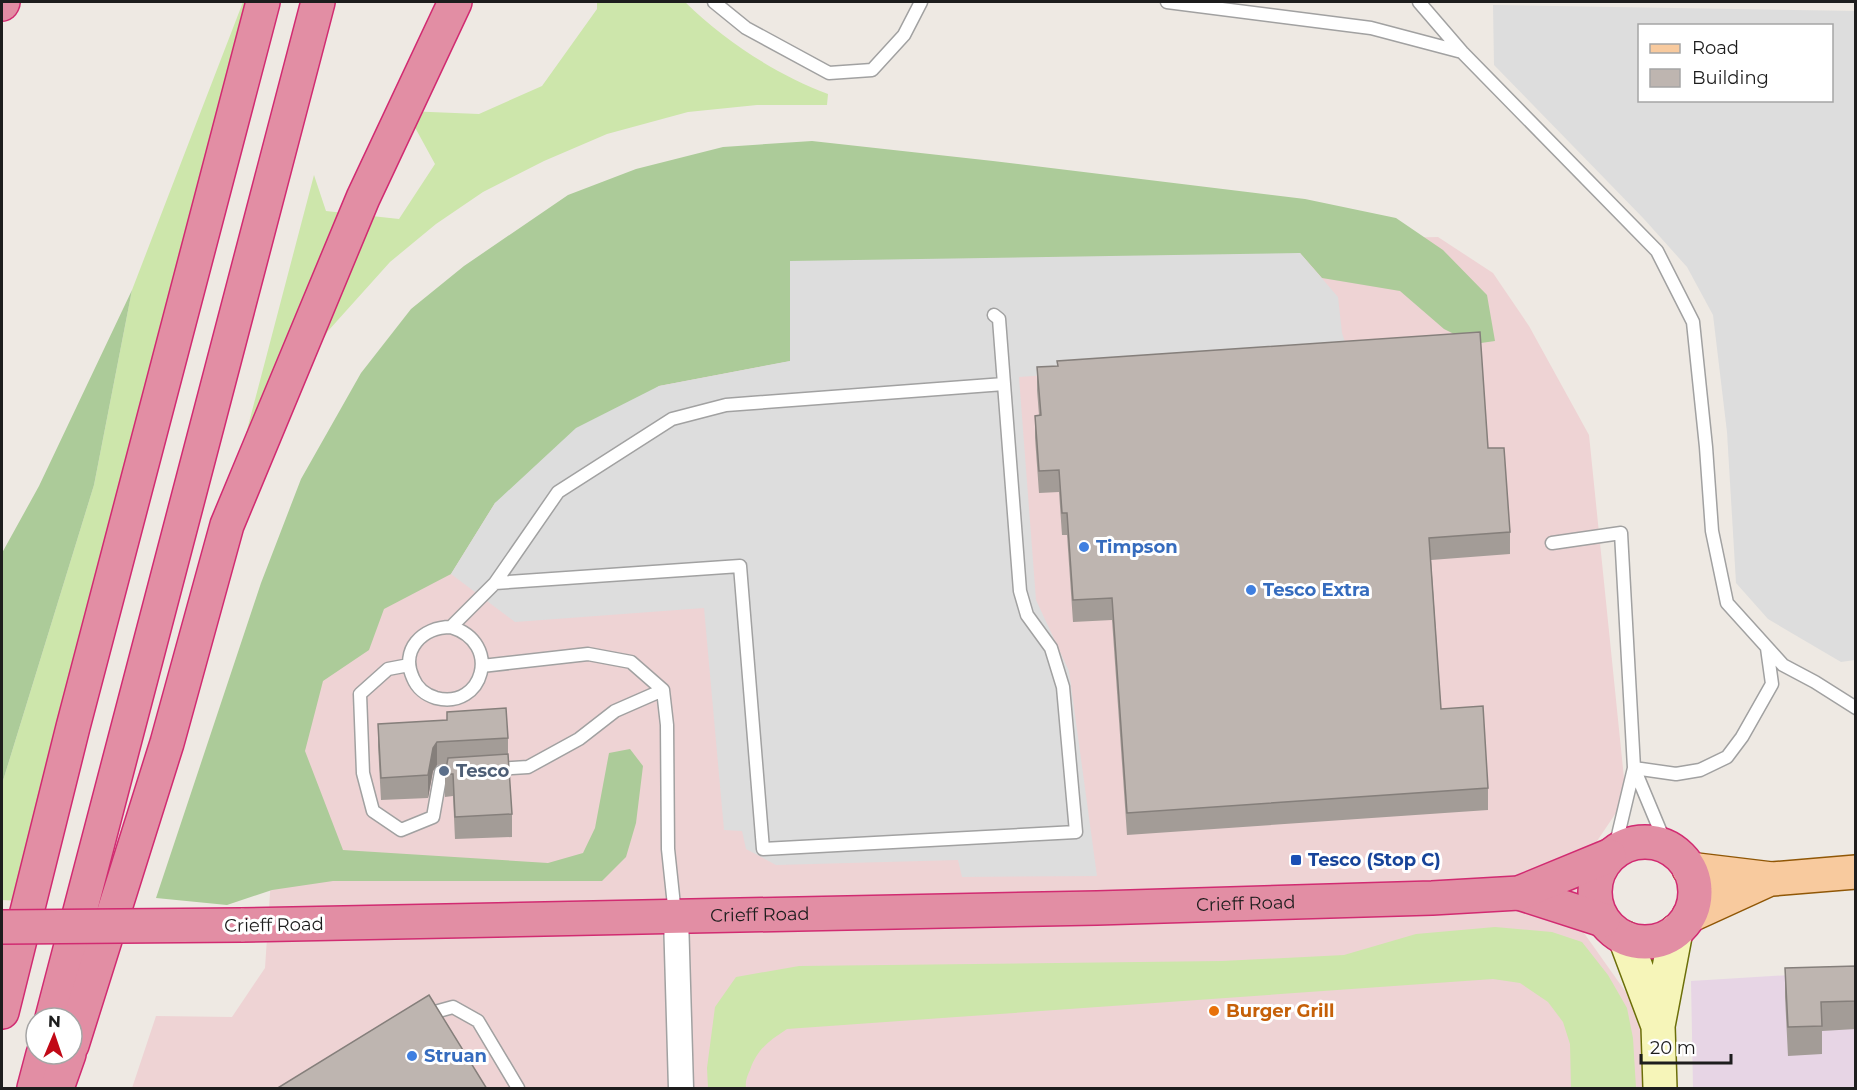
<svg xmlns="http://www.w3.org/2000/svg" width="1857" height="1090" font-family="Montserrat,sans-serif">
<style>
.commercial{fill:#eed3d4}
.industrial{fill:#e7d5e5}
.grass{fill:#cde6ab}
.forest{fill:#accb99}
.parking{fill:#ddd;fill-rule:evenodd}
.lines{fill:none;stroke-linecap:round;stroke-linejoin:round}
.lane-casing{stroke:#a1a1a1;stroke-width:15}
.street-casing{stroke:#a1a1a1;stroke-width:27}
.secondary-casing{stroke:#6c6f09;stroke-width:36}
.primary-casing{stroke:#905706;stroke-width:36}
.highway-casing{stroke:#d12b71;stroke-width:36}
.lane{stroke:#fff;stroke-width:12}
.street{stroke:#fff;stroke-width:24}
.secondary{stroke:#f6f5b9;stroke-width:33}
.primary{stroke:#f8ca9e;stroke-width:33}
.highway{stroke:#e28ea4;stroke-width:33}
.highway-bridge-casing{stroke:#d12b71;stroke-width:36;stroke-linecap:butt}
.highway-bridge{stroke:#e28ea4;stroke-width:33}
.wall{fill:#a39c97}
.shaded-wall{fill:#857f7b}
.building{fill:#beb5b0;stroke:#857f7b;stroke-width:1.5}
.shop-dot{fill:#3f7fe0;stroke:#fff;stroke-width:2}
.service-dot{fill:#5c6f8a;stroke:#fff;stroke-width:2}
.transit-dot{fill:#1a4fb4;stroke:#fff;stroke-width:2}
.food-dot{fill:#e8710a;stroke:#fff;stroke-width:2}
.labels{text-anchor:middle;stroke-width:6;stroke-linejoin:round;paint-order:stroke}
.shop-label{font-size:18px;font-weight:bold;fill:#366cbe;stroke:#fff;text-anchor:start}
.service-label{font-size:18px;font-weight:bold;fill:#4e5e75;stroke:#fff;text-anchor:start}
.transit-label{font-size:18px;font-weight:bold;fill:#164399;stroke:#fff;text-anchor:start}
.street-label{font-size:18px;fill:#1d1d1d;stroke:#fff}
.food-label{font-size:18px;font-weight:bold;fill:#c56008;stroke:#fff;text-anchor:start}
</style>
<rect width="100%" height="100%" fill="#eee9e3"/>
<path class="commercial" d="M 1438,237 L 1493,273 L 1529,326 L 1589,435 L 1626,798 L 1591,850 L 1584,933 L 1642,1015 L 1644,1088 L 132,1088 L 156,1016 L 232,1017 L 265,968 L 278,774 L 292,702 L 370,613 L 778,252 Z"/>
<path class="industrial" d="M 1855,971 L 1855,1088 L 1693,1088 L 1691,981 Z"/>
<path class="grass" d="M 243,2 L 254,2 L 18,901 L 2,900 L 2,784 L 94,485 L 132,290 Z
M 597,2 L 685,2 C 725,41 775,74 828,94 L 827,105 L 757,105 L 688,112 L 607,134 L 544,161 L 483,192 L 436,224 L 390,262 L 328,331 L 287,400 L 179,689 L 314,175 L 326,211 L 399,219 L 435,164 L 406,111 L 479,114 L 542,86 L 597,9 Z
M 1495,927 L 1552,932 L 1582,942 L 1608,975 L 1627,1008 L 1633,1038 L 1636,1088 L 1571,1088 L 1570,1044 L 1563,1022 L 1548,1002 L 1520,983 L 1493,979 L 787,1029 C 769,1041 757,1049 750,1070 C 747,1076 745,1082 746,1088 L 708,1088 L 707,1068 L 715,1007 L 736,977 L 799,966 L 1222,961 L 1344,955 L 1416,934 Z"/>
<path class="forest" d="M 812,141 L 993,161 L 1305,199 L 1396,218 L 1443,250 L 1487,295 L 1495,341 L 1474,344 L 1444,329 L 1400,291 L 1322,278 L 1300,253 L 791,361 L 659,386 L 495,503 L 451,574 L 384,609 L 369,650 L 323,681 L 305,751 L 343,850 L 548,863 L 583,853 L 595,828 L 609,753 L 630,749 L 643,766 L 636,823 L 626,857 L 602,881 L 333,881 L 272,890 L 227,905 L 156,898 L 261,583 L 301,479 L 361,373 L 411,309 L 464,266 L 568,195 L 636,169 L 723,147 Z
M 132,290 L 94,485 L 2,784 L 2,553 L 39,486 Z"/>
<path class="parking" d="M 1493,5 L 1855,11 L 1855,660 L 1841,662 L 1768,619 L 1736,583 L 1727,432 L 1713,315 L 1687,267 L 1644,219 L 1494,65 ZM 1640,26 L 1832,26 L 1832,100 L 1640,100 Z
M 1300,253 L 1338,297 L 1342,333 L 1349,354 L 1019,377 L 1036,600 L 1069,671 L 1097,876 L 962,877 L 958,860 L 776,865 L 746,849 L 742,831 L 724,830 L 704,608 L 515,622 L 451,574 L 495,503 L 576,428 L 659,386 L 790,361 L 790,261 Z"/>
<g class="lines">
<g class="lane-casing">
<path id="lane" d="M 714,2 L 746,28 L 829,73 L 872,70 L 904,35 L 921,2
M 1167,2 L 1371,28 L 1462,52
M 1419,2 L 1462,52 L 1657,251 L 1693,322 L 1706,447 L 1712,531 L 1727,603 L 1783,665 L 1815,682 L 1856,708
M 994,315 L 999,319 L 1004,384
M 1552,543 L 1621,533 L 1634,768 L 1614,852
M 451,627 C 503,643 483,710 436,698 C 426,695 417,688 413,678 C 400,650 422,627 451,627 L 495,583 L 558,492 L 672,419 L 726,405 L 1004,384 L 1020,591 L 1027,615 L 1051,648 L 1063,687 L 1076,832 L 763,849 L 740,566 L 495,583
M 409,665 L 388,669 L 360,694 L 363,773 L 373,811 L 401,830 L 433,817 L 441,772 L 461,771
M 482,666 L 588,654 L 631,662 L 663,690 L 667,725 L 668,849 L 675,915
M 1634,768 L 1676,774 L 1700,770 L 1727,757 L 1742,737 L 1772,684 L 1767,648
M 1634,768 L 1667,847
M 494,769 L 528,767 L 579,739 L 615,711 L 663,690
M 424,1015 L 453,1007 L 478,1021 L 518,1088"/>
</g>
<g class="street-casing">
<path id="street" d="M 676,917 L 681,1088"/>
</g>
<g class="secondary-casing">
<path id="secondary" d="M 1625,938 L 1658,1026
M 1660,1088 L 1658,1026 L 1676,931"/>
</g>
<g class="primary-casing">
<path id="primary" d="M 1689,869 L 1772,879 L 1856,872
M 1689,916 L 1770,879"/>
</g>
<g class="highway-casing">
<g id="highway">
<path d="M 2,4 L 3,2"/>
<circle cx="1645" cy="892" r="50"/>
<path d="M 1519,893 L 1603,920"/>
<path id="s1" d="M 241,925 L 1097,908 L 1432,898 L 1519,893 L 1609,856"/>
<path d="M 2,1012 L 73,727 L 263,2"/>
<path d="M 52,1018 L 318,2"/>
<path d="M 72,1045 L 167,743 L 227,525 L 363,198 L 455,2"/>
<path d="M 34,1088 L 43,1054"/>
<path d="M 57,1088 L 69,1054"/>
</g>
</g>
<use href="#lane" class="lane"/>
<use href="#street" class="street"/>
<use href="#secondary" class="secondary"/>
<use href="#primary" class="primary"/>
<use href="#highway" class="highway"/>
<g class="highway-bridge-casing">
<path id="highway-bridge" d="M 2,927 L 241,925"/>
</g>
<use href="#highway-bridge" class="highway-bridge"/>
</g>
<path class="wall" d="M 1037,367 L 1488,448 L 1510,532 L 1510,554 L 1431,560 L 1441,709 L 1488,788 L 1488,810 L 1127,835 L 1112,620 L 1073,622 L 1067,535 L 1062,535 L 1059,492 L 1039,493 L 1035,438 L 1035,416 L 1039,415 L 1037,390 Z
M 447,712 L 508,738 L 508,754 L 512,814 L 512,837 L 455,839 L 453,796 L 445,797 L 445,774 L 447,764 L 437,765 L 433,771 L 428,798 L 381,800 L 378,746 L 378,724 L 447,720 Z
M 1856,966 L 1856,1029 L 1822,1031 L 1822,1054 L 1788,1056 L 1785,997 L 1785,968 Z"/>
<path class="shaded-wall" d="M 437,742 L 437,765 L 433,771 L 428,798 L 428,775 L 433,748 Z"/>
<path class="building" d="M 1480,332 L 1488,448 L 1504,448 L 1510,532 L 1429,538 L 1441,709 L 1483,706 L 1488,788 L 1127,813 L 1112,598 L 1073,600 L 1067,513 L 1062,513 L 1059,470 L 1039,471 L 1035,416 L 1041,415 L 1037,367 L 1058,366 L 1057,361 Z
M 506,708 L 508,738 L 437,742 L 433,748 L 428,775 L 381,778 L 378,724 L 447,720 L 447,712 Z
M 508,754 L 512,814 L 455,817 L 453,774 L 445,774 L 448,758 Z
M 1856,966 L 1856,1001 L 1821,1002 L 1822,1026 L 1788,1027 L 1785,968 Z
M 429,995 L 487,1089 L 276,1089 Z"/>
<g class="shop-dot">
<circle cx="1084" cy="547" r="6"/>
<circle cx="1251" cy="590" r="6"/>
<circle cx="412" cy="1056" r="6"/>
</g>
<circle class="service-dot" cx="444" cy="771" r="6"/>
<rect class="transit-dot" x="1290" y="854" width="12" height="12" rx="3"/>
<circle class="food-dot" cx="1214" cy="1011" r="6"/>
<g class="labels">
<g class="shop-label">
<text x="1096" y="553">Timpson</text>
<text x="1263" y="596">Tesco Extra</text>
<text x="424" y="1062">Struan</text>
</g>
<g class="service-label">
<text x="456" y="777">Tesco</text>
</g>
<g class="transit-label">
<text x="1308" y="866">Tesco (Stop C)</text>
</g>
<g class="street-label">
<text dy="6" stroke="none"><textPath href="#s1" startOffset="1005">Crieff Road</textPath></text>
<text dy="6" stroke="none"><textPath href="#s1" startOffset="519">Crieff Road</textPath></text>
<text transform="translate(274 925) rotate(-1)" y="6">Crieff Road</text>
</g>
<g class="food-label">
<text x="1226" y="1017">Burger Grill</text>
</g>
</g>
<rect width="1857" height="1090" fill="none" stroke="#1d1d1d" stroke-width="6"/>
<rect x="1638" y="24" width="195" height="78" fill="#ffffff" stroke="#a5a5a5" stroke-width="1.5"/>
<rect x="1650" y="44" width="30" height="9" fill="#f8ca9e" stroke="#a5a5a5" stroke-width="1.5"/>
<text x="1692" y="54" font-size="18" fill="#1d1d1d">Road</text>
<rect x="1650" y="69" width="30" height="18" fill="#beb5b0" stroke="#a5a5a5" stroke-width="1.5"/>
<text x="1692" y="84" font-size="18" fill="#1d1d1d">Building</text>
<g transform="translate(54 1036) rotate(2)"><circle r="28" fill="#ffffff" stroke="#a5a5a5" stroke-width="1.5"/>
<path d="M0-4.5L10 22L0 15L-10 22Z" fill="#c10917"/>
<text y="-9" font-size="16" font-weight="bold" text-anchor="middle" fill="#1d1d1d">N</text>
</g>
<path d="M1641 1054v9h90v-9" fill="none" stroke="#1d1d1d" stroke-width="3"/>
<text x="1650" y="1054" font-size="18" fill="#1d1d1d" stroke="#ffffff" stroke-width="4.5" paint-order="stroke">20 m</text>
</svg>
